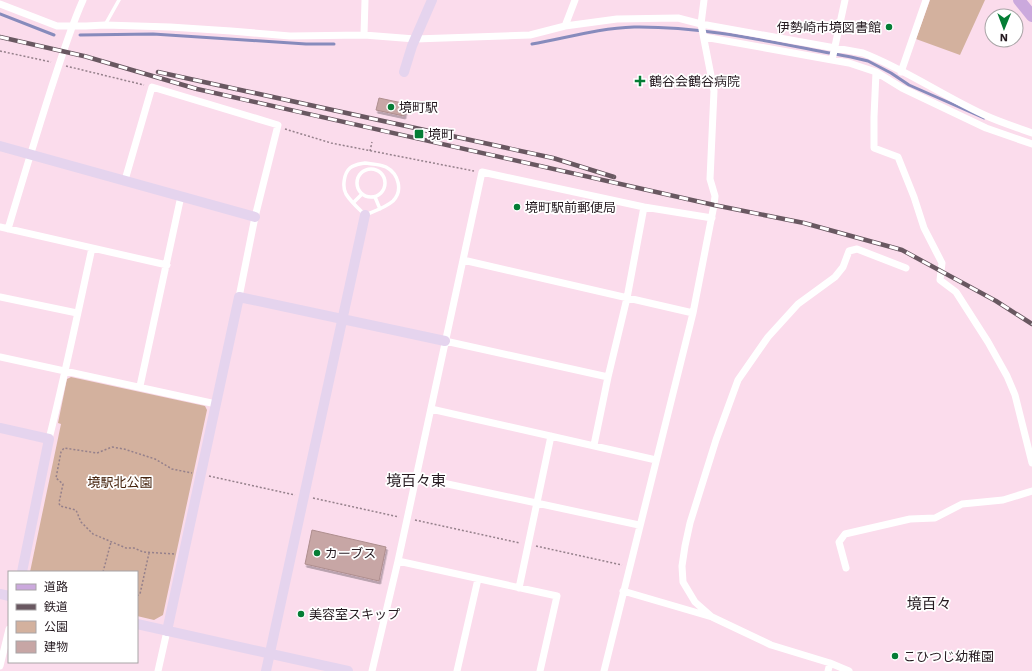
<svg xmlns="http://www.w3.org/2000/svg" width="1032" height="671" font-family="'Work Sans','Noto Sans JP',sans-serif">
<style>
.green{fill:#d3b19e}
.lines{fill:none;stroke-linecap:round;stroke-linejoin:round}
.stream{stroke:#878bbc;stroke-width:3}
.building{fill:#c7a6a5;stroke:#ae8e8e;filter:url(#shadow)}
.path{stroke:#95808b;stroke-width:1.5;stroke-dasharray:2 2;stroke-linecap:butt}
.lane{stroke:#fff;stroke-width:3.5}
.street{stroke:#fff;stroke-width:7}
.secondary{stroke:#e5d4ee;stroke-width:10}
.primary{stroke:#cba9dd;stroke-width:12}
.rail-casing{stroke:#695861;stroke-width:4.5}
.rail{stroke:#fff;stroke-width:3;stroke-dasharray:9;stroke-linecap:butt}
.poi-dot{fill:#047d35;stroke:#fff;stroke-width:1.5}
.labels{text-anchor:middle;stroke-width:3.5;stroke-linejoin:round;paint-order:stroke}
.poi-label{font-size:13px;fill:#261b21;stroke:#fff;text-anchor:start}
.park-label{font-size:13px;fill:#45230d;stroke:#fff}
.quarter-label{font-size:15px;fill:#261b21;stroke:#fff}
</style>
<defs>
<filter id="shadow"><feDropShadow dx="1.5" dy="3" stdDeviation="0" flood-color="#0004"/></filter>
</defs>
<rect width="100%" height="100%" fill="#fbdcec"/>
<path class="green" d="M 930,0 L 985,0 L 960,55 L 916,39 Z
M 71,377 L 205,406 L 207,410 L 163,615 L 154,620 L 137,616 L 137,572 L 30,572 L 61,424 L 58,423 L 67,379 Z"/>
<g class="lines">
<path class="stream" d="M 0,14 L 54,35
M 80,35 L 153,34 L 306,44 L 334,44
M 532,44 C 566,38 599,28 634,27 C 707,26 779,44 851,57 L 868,61 L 891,73 L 909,85 L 984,118"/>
</g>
<path class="building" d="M 379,98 L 407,104 L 404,116 L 376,110 Z
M 312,530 L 386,547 L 379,581 L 305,564 Z"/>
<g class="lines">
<path class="path" d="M 0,51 L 51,62
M 66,66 L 144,85
M 285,129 L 331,143 L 474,171
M 370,151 L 372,142
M 209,476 L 295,495
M 313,498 L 399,517
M 415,520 L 520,543
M 536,546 L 622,565
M 174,554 L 143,552 L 134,548 L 126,548 L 93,534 L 81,522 L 76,510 L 60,506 L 59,503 L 63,484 L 56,478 L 61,452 L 64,448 L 97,453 L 112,447 L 124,449 L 155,459 L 172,469 L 192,473
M 103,572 L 111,542
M 137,596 L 140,594 L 149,553"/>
<path class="lane" d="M 105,25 L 119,0
M 365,163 C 372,164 380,164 386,167 C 399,174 403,191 393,201 C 385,208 374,211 365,215 C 358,208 351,202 346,194 C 342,187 344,173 350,168 C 355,164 360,164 365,163 Z
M357 183a14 14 0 1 1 28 0a14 14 0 1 1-28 0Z
M 375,197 L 380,209
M 353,203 L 362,194"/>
<path class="street" d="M 0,4 L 57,26 L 86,26 L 105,25 L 170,27 L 231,31 L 290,36 L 364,35 L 415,39 L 530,35 L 565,26 L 617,19 L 678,18 L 701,24 L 863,53 C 907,70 946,98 989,117 C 1003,123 1018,128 1032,133
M 565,26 L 575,0
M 364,35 L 365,0
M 704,37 L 832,60 L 849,63 L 876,72 L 902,88 L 986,128 L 1032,144
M 832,60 L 845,0
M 876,72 L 874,117 L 874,148 L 898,157 L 914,197 L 924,228 L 942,263 L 940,280 L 956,292 L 988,342 L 1007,376 L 1015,395 L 1032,463
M 901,72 L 926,0
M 125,180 L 152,87 L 278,125 L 255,217 L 239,297
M 0,227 L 167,265
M 8,229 C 22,182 36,136 51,89 C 61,59 70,29 83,0
M 463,260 L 693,313
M 0,297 L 77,313
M 445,341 L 608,377
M 0,357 L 216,404
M 140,386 L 181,196
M 431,409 L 656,460
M 49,439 C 65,375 78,312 92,248
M 594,445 L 608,377 L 627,298 L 644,207
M 415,477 L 639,525
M 398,561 L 557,596 L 540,671
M 846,568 L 839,542 L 845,534 L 910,519 L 935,518 L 962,504 L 1003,500 L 1032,491
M 519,588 L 551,436
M 623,591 L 712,617 L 771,645 L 830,663 L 849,671
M 712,617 L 695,602 L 683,582 L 682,566 L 685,546 L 690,523 L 716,440 L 738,380 L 768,337 L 798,304 L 835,277 L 843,267 L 849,251 L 857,249 L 906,268
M 0,666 L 9,629
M 158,671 L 167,631
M 372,671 L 398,561 L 482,172 L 644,207 L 712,218
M 457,671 L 478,579
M 604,671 L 693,313 L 714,205 L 715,196 L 710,179 L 714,91 L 701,24 L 704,0
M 828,671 L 830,663"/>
<path class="secondary" d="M 404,72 L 412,46 L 432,0
M 0,146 L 255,217
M 0,428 L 49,439 L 22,572
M 0,594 L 9,596
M 137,624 L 348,671
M 167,631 L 239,297 L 445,341
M 266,671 L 365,215"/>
<path class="primary" d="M 1019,0 L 1032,16"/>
<g class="rail-casing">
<path id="rail" d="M 0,37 L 88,57
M 84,56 L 197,89 L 714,205 L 804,223 L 902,250 L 996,301 L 1032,324
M 158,72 L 553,158 L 614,177"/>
</g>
<use href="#rail" class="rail"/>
</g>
<g class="poi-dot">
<circle cx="889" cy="27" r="4"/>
<path d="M638 75h4v4h4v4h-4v4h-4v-4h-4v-4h4z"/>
<circle cx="391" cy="107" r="4"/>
<rect x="414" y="129" width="10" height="10" rx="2"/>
<circle cx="517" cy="207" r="4"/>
<circle cx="317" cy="553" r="4"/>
<circle cx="301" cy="614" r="4"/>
<circle cx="895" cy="656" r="4"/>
</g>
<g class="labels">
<g class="poi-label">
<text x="881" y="32" text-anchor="end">伊勢崎市境図書館</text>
<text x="649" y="86">鶴谷会鶴谷病院</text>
<text x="399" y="112">境町駅</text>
<text x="428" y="139">境町</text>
<text x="525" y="212">境町駅前郵便局</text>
<text x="325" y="558">カーブス</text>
<text x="309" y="619">美容室スキップ</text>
<text x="903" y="661">こひつじ幼稚園</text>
</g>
<g class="park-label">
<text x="120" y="487">境駅北公園</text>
</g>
<g class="quarter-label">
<text x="416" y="486">境百々東</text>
<text x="929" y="609">境百々</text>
</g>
</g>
<rect x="8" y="571" width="130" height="92" fill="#ffffff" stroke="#a8a4a6"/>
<rect x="16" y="584" width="20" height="6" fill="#cba9dd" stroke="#a8a4a6"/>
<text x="44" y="591" font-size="12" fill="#261b21">道路</text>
<rect x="16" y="604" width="20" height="6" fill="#695861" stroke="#a8a4a6"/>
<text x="44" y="611" font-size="12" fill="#261b21">鉄道</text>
<rect x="16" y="621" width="20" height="12" fill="#d3b19e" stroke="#a8a4a6"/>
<text x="44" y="631" font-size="12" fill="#261b21">公園</text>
<rect x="16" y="641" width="20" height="12" fill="#c7a6a5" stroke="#a8a4a6"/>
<text x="44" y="651" font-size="12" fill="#261b21">建物</text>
<g transform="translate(1004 28) rotate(181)"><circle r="19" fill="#ffffff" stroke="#a8a4a6"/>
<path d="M0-3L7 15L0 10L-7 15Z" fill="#047d35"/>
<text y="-6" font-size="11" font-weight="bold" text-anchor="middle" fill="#261b21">N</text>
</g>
</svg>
